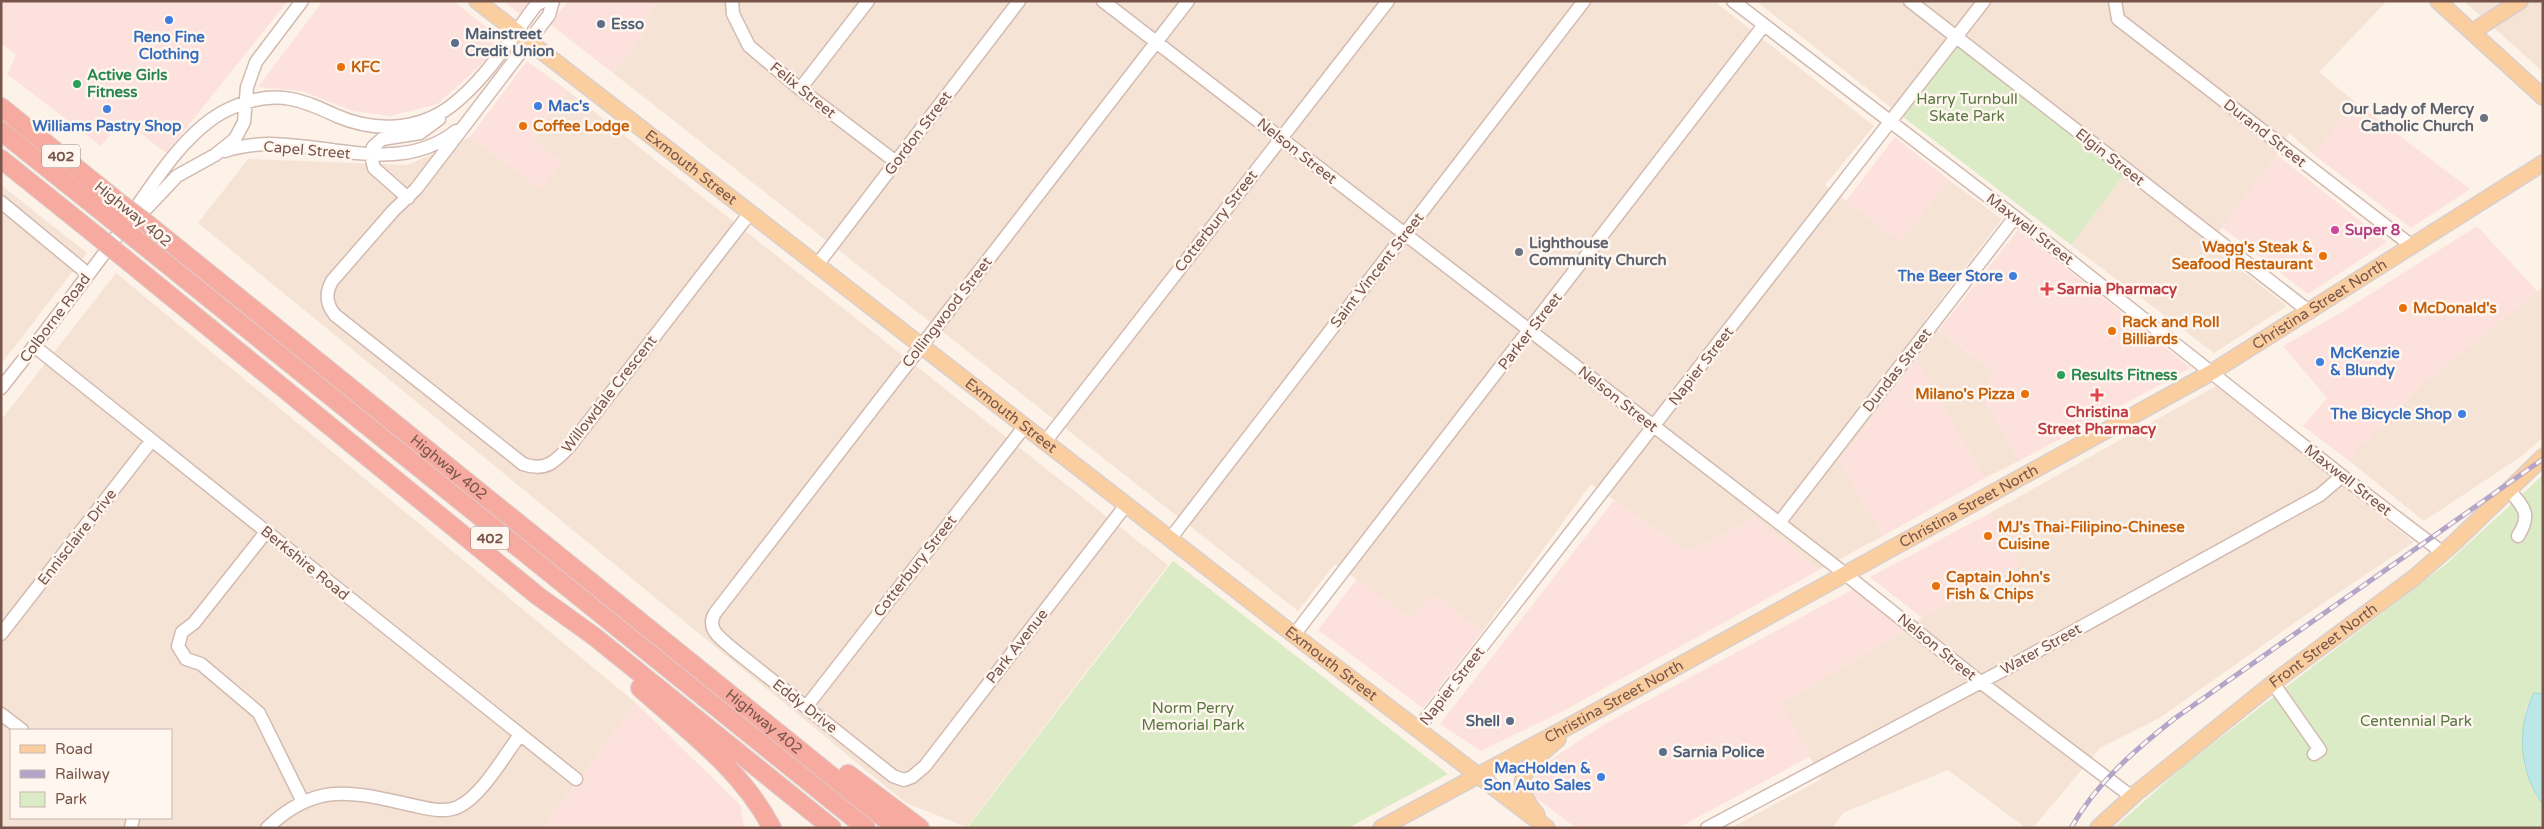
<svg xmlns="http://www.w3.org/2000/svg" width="2544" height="829" font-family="'Varela Round',sans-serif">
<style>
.residential{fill:#f5e3d6;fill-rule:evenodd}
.commercial{fill:#fde1dc}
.green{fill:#daebc6}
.water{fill:#bce7e7;stroke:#a2d8d9}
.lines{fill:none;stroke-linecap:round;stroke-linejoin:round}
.minor-casing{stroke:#d2bab0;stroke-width:15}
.major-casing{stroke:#d9cfcd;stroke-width:18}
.highway-casing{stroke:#d9cfcd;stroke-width:20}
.minor{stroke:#fff;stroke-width:12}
.major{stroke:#fbcea0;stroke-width:15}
.highway{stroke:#f7aa9f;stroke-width:18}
.rail-casing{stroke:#b3a5c8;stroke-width:5}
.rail{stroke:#fff6ef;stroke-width:3;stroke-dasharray:9;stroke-linecap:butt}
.highway-bridge-casing{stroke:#d9cfcd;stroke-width:20;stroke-linecap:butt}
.highway-bridge{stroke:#f7aa9f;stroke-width:18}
.shop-dot{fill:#3f7fe0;stroke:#fff6ef;stroke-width:2}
.service-dot{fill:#5c6f8a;stroke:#fff6ef;stroke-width:2}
.food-dot{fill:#e8710a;stroke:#fff6ef;stroke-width:2}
.leisure-dot{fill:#2e9e5b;stroke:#fff6ef;stroke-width:2}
.worship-dot{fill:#6b7280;stroke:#fff6ef;stroke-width:2}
.hotel-dot{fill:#d1479c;stroke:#fff6ef;stroke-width:2}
.health-dot{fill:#e0444e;stroke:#fff6ef;stroke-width:2}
.labels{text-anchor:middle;stroke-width:5;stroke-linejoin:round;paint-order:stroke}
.shield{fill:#fff6ef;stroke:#a0857c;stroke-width:1}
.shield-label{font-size:14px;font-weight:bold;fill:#78554b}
.service-label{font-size:15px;font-weight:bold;fill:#4e5e75;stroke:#fff6ef;text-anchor:start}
.shop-label{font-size:15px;font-weight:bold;fill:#366cbe;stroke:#fff6ef;text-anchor:end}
.food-label{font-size:15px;font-weight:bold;fill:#c56008;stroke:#fff6ef;text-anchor:start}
.leisure-label{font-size:15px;font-weight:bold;fill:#27864d;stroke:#fff6ef;text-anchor:start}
.street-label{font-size:15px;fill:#78554b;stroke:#fff6ef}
.park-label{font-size:15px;fill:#587840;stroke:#fff6ef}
.worship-label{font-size:15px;font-weight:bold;fill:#5b616d;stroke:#fff6ef;text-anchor:end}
.hotel-label{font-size:15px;font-weight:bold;fill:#b23c85;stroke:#fff6ef;text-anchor:start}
.health-label{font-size:15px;font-weight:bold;fill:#be3a42;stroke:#fff6ef;text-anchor:start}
</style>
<rect width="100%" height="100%" fill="#fdf2e8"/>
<path class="residential" d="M 659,1 L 1714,1 L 1874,126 L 1825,185 L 1900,242 L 1949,180 L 2002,219 L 1925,320 L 1993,372 L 1983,398 L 2019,461 L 1985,478 L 1916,361 L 1839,461 L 1883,536 L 1819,570 L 1755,517 L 1689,552 L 1591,484 L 1483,631 L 1433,594 L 1411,619 L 1335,564 L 1298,611 L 613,73 L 650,26 L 644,21 Z
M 1756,1 L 2387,1 L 2319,72 L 2355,102 L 2314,155 L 2289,133 L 2277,155 L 2209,245 L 2287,306 L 2214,353 L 2071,245 L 2124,174 L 1902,116 Z
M 2464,1 L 2543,1 L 2543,68 L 2540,69 Z
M 568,91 L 1168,565 L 967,827 L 906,803 L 198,223 L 248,159 L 408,165 L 470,137 L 542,190 L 532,139 Z
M 1,185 L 87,253 L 1,364 Z
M 116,273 L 636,703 L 543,828 L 1,828 L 1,420 ZM 11,730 L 171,730 L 171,818 L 11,818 Z
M 2543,287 L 2543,437 L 2522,456 L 2424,521 L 2348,460 L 2424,383 Z
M 2216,386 L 2414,542 L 2310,612 L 2161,717 L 2100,748 L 2033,828 L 2026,828 L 1948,770 L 1843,813 L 1833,828 L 1731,828 L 1821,779 L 1782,703 L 1905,631 L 1922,618 L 2020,566 L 1990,513 Z"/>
<path class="commercial" d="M 1,1 L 288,1 L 166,153 L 123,120 L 101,146 L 7,74 L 16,55 L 1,43 Z
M 323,1 L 453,1 L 496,35 L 487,59 L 438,104 L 390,116 L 353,111 L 302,91 L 258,87 Z
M 504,1 L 531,1 L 520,14 Z
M 568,1 L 659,1 L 644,21 L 650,26 L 613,73 L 550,24 Z
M 527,61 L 568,91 L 532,139 L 563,162 L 541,190 L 470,137 Z
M 2355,102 L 2470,189 L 2411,228 L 2314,155 Z
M 1895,137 L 1949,180 L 1900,242 L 1846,201 Z
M 2277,155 L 2387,242 L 2308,294 L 2222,227 Z
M 2477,226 L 2538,292 L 2424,383 L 2348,460 L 2303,426 L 2327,398 L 2283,346 L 2342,312 Z
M 2018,230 L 2191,368 L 2019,461 L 1983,398 L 1993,372 L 1939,330 Z
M 1917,360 L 1985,478 L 1883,536 L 1839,461 Z
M 1614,500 L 1689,552 L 1755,517 L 1819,570 L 1561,712 L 1481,751 L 1440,724 Z
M 1990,513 L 2020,566 L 1922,618 L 1870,577 Z
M 1357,579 L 1411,618 L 1433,594 L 1483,631 L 1423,708 L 1318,630 Z
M 1857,587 L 1905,631 L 1782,703 L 1811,756 L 1678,828 L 1576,828 L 1534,796 L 1535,770 L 1608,722 Z
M 636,703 L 740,805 L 744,828 L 543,828 Z"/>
<path class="green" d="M 1959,43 L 2125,173 L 2071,245 L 1902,116 Z
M 2543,475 L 2543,694 L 2534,693 L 2526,708 L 2523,731 L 2524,766 L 2536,795 L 2543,804 L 2543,828 L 2114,828 L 2185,765 L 2446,564 Z
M 1173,561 L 1189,573 L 1448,774 L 1348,828 L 967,828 Z"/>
<path class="water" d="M 2534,693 L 2543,694 L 2543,804 C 2519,773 2516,727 2534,693 Z"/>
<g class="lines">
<g class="minor-casing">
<path id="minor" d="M 553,1 L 549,15 L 416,189 L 393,211 L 332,281 C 325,294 326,304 335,315 L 523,464 C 545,472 555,462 569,447 L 750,213
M 732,1 L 733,14 L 749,46 L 800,89 L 896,162
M 1103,1 L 1844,573 L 1979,681 L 2132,797
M 1733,1 L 2015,217 L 2342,476 L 2443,553
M 1910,1 L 2310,312
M 2115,1 L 2118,19 L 2412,246
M 800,89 L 868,1
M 225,151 C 299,125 388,185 456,131
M 408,198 L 374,168 L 371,155 L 373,147 L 382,139 L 420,133 L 439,119
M 1,202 L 88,274
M 140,215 L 177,176 L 215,155 L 235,139 L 244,122 L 247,87 L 256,62 L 302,1
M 817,265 L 1019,1
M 34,346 L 576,779
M 1,388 C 38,342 73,295 109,247 C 141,204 179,132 229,109 C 248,100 270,95 291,99 C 307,102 322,109 337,116 C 374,132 418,131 451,106 C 486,79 510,39 536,5 L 543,1
M 1045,442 L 1388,1
M 2509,490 C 2524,508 2532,514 2518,536
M 1126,505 L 925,766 L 912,777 L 904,780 L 893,776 L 734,650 C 722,639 705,630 715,613 L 1188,1
M 1779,523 L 2015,217
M 266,532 L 194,623 L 182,632 L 178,646 L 186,659 L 201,664 L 259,713 L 303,802
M 1170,539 L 1584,1
M 1,634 L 152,440
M 1294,635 L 1764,25
M 2273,683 L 2320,750 L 2314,754
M 806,707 L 1025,426
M 1,714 L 22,730
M 1417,730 L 1984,1
M 131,828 L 133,818
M 267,828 C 318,779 355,793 416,806 C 429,809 445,813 458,807 C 482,796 503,757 520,735
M 1707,828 L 1998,673 L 2320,495 L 2342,476"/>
</g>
<g class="major-casing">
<g id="major">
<path id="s1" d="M 477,1 L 1294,635 L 1547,828"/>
<path d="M 2438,1 L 2543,97"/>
<path d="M 2472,32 L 2520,1"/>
<path d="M 1537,815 C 1506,779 1530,764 1558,739"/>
<path id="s2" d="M 1381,828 L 1573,724 L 2212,372 L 2543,163"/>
<path id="s3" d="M 2098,828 L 2135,794 L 2273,683 L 2415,577 L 2455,542 L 2543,457"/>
</g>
</g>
<g class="highway-casing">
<g id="highway">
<path d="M 1,107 L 121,204"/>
<path d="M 1,131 L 111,219"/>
<path d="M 1,159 L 97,236"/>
<path id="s4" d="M 150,226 L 896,828"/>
<path d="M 137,240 L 866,828"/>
<path d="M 124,258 L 538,596 L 595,637 L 832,828"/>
<path d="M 640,688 C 687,730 742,770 772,828"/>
<path d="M 848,774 L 920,828"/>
</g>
</g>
<use href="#minor" class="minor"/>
<use href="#major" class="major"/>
<use href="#highway" class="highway"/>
<g class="rail-casing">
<path id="rail" d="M 2071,828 C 2096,783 2135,750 2174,719 L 2543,459"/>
</g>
<use href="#rail" class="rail"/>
<g class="highway-bridge-casing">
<path id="highway-bridge" d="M 121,204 L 150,226
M 111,219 L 137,240
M 97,236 L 124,258"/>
</g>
<use href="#highway-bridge" class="highway-bridge"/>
</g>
<g class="shop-dot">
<circle cx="169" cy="20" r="5"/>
<circle cx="538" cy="106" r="5"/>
<circle cx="107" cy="109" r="5"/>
<circle cx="2013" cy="276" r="5"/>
<circle cx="2320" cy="362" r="5"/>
<circle cx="2462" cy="414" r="5"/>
<circle cx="1601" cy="777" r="5"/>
</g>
<g class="service-dot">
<circle cx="601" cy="24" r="5"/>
<circle cx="455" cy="43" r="5"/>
<circle cx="1510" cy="721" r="5"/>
<circle cx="1663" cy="752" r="5"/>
</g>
<g class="food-dot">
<circle cx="341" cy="67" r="5"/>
<circle cx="523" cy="126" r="5"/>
<circle cx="2323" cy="256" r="5"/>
<circle cx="2403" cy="308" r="5"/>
<circle cx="2112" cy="331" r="5"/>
<circle cx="2025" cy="394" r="5"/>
<circle cx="1988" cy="536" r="5"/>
<circle cx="1936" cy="586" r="5"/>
</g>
<g class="leisure-dot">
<circle cx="77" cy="84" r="5"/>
<circle cx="2061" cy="375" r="5"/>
</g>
<g class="worship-dot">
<circle cx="2484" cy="118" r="5"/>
<circle cx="1519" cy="252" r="5"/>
</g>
<circle class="hotel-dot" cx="2335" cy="230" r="5"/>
<g class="health-dot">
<path d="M2044.5 281.5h5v5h5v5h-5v5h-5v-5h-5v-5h5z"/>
<path d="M2094.5 387.5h5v5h5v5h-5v5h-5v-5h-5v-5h5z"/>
</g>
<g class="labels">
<g class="shield">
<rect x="42" y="144.5" width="38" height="23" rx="4"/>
<rect x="471" y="526.5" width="38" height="23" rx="4"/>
</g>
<g class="shield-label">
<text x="61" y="161">402</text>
<text x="490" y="543">402</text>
</g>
<g class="service-label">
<text x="611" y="29">Esso</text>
<text x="465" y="39">Mainstreet<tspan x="465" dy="17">Credit Union</tspan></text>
<text x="1500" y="726" text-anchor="end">Shell</text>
<text x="1673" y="757">Sarnia Police</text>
</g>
<g class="shop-label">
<text x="169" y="42" text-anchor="middle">Reno Fine<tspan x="169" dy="17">Clothing</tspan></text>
<text x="548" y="111" text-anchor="start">Mac's</text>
<text x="107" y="131" text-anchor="middle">Williams Pastry Shop</text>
<text x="2003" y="281">The Beer Store</text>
<text x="2330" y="358" text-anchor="start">McKenzie<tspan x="2330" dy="17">&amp; Blundy</tspan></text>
<text x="2452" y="419">The Bicycle Shop</text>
<text x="1591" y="773">MacHolden &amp;<tspan x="1591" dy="17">Son Auto Sales</tspan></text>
</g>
<g class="food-label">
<text x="351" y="72">KFC</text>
<text x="533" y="131">Coffee Lodge</text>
<text x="2313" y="252" text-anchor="end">Wagg's Steak &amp;<tspan x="2313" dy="17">Seafood Restaurant</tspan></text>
<text x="2413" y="313">McDonald's</text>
<text x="2122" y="327">Rack and Roll<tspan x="2122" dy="17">Billiards</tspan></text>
<text x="2015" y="399" text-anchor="end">Milano's Pizza</text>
<text x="1998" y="532">MJ's Thai-Filipino-Chinese<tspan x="1998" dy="17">Cuisine</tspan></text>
<text x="1946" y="582">Captain John's<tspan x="1946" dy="17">Fish &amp; Chips</tspan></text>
</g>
<g class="leisure-label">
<text x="87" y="80">Active Girls<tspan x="87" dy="17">Fitness</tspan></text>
<text x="2071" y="380">Results Fitness</text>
</g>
<g class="street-label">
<text transform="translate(803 90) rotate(39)" y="5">Felix Street</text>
<text transform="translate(918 133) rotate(-53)" y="5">Gordon Street</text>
<text transform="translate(2265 133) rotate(38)" y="5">Durand Street</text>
<text transform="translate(307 150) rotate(5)" y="5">Capel Street</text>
<text transform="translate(1297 151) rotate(38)" y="5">Nelson Street</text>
<text transform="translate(2110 157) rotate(38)" y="5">Elgin Street</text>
<text dy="5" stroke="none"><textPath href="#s1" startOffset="271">Exmouth Street</textPath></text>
<text transform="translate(133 214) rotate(39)" y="5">Highway 402</text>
<text transform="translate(1216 221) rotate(-52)" y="5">Cotterbury Street</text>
<text transform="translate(2030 229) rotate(38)" y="5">Maxwell Street</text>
<text transform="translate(1377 270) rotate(-52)" y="5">Saint Vincent Street</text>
<text dy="5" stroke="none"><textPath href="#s2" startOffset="1075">Christina Street North</textPath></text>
<text transform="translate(947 312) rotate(-52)" y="5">Collingwood Street</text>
<text transform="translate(55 318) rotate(-53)" y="5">Colborne Road</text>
<text transform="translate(1530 331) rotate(-52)" y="5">Parker Street</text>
<text transform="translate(1701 366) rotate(-52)" y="5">Napier Street</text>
<text transform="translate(1897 370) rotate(-52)" y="5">Dundas Street</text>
<text transform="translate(609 394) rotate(-52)" y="5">Willowdale Crescent</text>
<text transform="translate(1618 399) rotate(38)" y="5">Nelson Street</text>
<text dy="5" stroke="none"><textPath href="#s1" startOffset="676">Exmouth Street</textPath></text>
<text dy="5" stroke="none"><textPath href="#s4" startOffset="384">Highway 402</textPath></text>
<text transform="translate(2348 480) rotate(38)" y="5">Maxwell Street</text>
<text dy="5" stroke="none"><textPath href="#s2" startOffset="670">Christina Street North</textPath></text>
<text transform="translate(77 537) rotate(-52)" y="5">Ennisclaire Drive</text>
<text transform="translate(305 563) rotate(39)" y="5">Berkshire Road</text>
<text transform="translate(915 566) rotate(-52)" y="5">Cotterbury Street</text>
<text transform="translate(1017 646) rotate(-52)" y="5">Park Avenue</text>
<text dy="5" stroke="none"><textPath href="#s3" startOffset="290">Front Street North</textPath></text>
<text transform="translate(1937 647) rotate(39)" y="5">Nelson Street</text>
<text transform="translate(2041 649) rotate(-29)" y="5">Water Street</text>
<text dy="5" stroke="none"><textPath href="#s1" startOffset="1081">Exmouth Street</textPath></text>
<text transform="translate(1452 686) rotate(-52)" y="5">Napier Street</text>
<text dy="5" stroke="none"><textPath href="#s2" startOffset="265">Christina Street North</textPath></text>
<text transform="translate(805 706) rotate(38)" y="5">Eddy Drive</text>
<text dy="5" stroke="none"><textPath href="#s4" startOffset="789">Highway 402</textPath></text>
</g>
<g class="park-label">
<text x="1967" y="104">Harry Turnbull<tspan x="1967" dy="17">Skate Park</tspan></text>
<text x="1193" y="713">Norm Perry<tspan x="1193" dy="17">Memorial Park</tspan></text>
<text x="2416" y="726">Centennial Park</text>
</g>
<g class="worship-label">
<text x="2474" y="114">Our Lady of Mercy<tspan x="2474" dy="17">Catholic Church</tspan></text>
<text x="1529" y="248" text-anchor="start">Lighthouse<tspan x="1529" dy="17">Community Church</tspan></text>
</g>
<g class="hotel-label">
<text x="2345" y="235">Super 8</text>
</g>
<g class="health-label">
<text x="2057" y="294">Sarnia Pharmacy</text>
<text x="2097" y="417" text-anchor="middle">Christina<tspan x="2097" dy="17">Street Pharmacy</tspan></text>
</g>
</g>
<rect width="2544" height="829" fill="none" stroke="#78554b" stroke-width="5"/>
<rect x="10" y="729" width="162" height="90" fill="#fff6ef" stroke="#c9b6ad"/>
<rect x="20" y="745" width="25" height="8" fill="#fbcea0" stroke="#c9b6ad"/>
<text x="55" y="754" font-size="15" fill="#78554b">Road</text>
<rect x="20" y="770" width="25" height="8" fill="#b3a5c8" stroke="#c9b6ad"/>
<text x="55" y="779" font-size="15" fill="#78554b">Railway</text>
<rect x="20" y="792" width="25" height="15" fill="#daebc6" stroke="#c9b6ad"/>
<text x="55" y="804" font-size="15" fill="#78554b">Park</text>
</svg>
